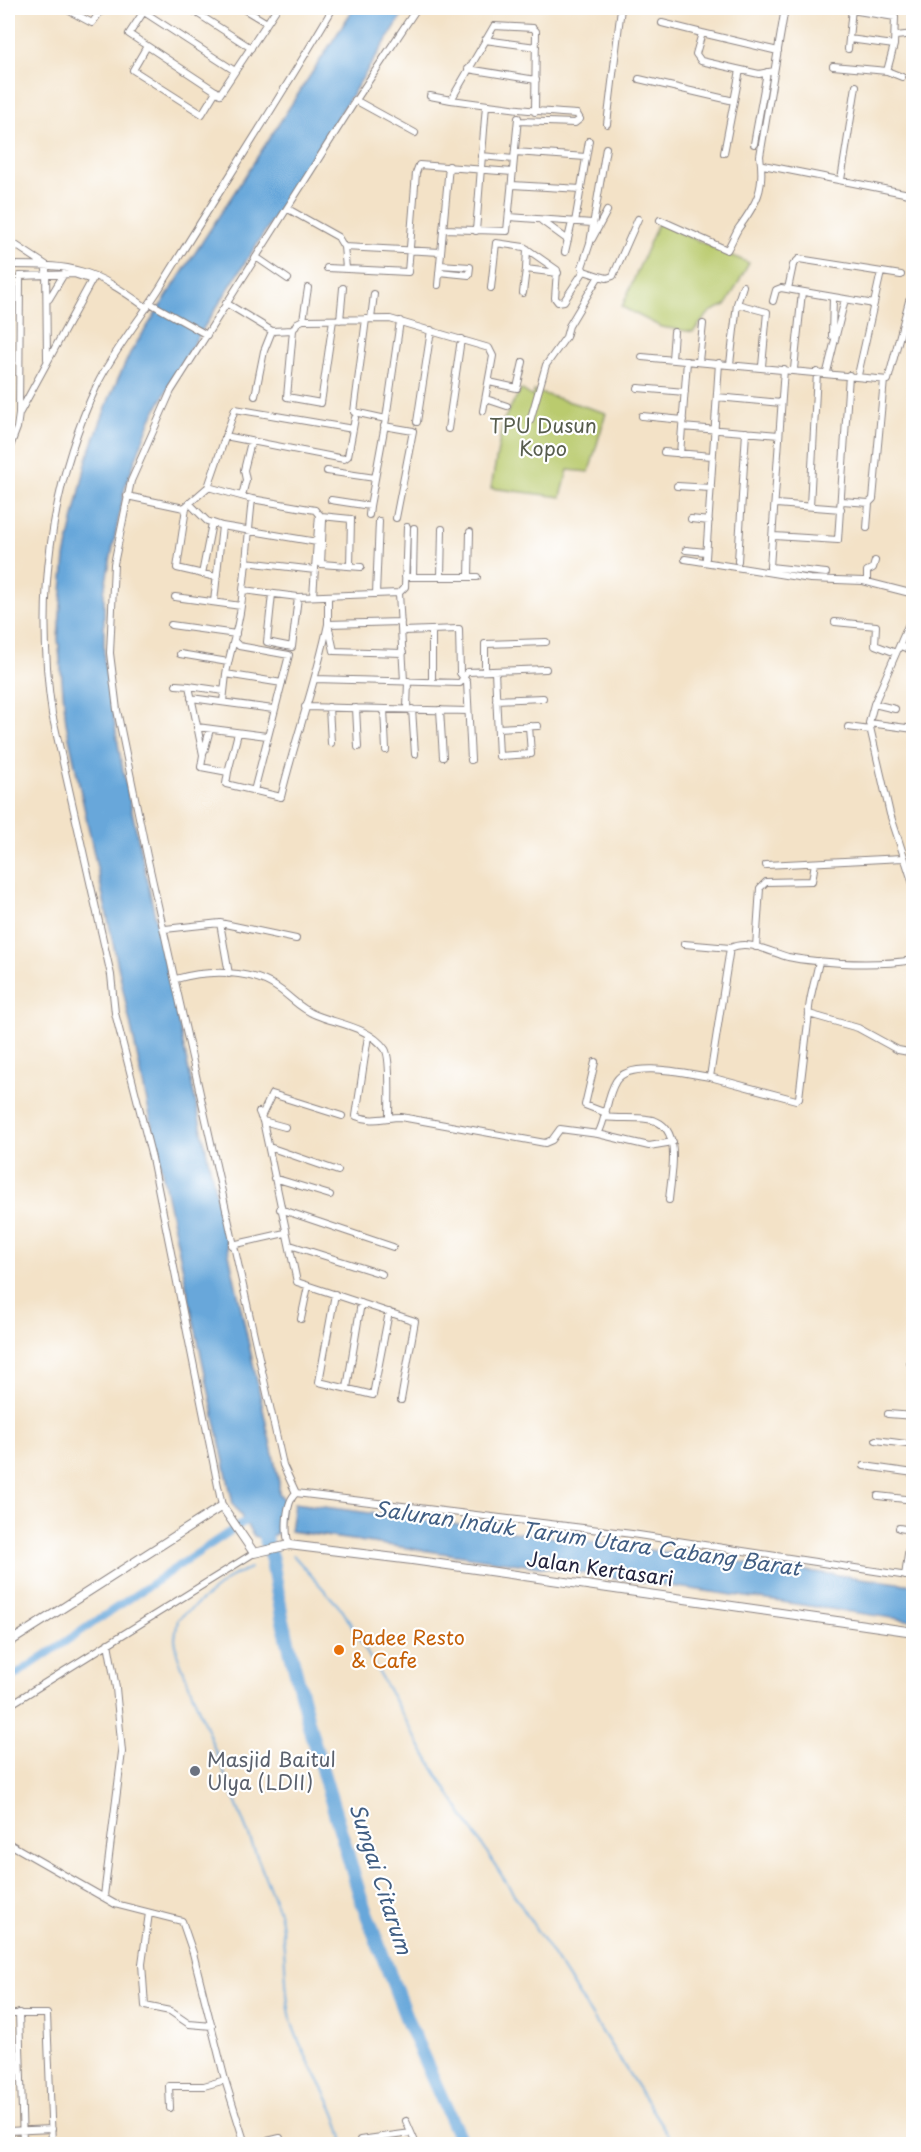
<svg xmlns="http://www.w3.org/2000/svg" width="921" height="2152" font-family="'Playpen Sans',sans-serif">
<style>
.green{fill:#bacb6e;stroke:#6e7654;stroke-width:1.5}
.water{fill:#67a7da;stroke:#44648a;stroke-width:1.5}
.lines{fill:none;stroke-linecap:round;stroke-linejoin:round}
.stream{stroke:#67a7da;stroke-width:2}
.canal{stroke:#67a7da;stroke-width:8}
.river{stroke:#67a7da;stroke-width:14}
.minor-casing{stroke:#8a8281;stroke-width:8}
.tertiary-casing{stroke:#8a8281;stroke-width:10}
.minor{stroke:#fff;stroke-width:6}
.tertiary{stroke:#fff;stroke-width:8}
.food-dot{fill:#e8710a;stroke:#fff;stroke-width:2}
.worship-dot{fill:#6b7280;stroke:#fff;stroke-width:2}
.labels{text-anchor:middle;stroke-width:4.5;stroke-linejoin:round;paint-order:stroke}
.park-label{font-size:20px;fill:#575d4d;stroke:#fff}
.street-label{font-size:20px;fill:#22223b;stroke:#fff}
.food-label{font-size:20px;fill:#c56008;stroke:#fff;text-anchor:start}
.worship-label{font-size:20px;fill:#5b616d;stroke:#fff;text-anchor:start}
.water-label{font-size:21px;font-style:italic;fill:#415e83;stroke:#fff}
</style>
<rect width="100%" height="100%" fill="#fff"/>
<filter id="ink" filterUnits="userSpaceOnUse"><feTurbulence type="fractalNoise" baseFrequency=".0167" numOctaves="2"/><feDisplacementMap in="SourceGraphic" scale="12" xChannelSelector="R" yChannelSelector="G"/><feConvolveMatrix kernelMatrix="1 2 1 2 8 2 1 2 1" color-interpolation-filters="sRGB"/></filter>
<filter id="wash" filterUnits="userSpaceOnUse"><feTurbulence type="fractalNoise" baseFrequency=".008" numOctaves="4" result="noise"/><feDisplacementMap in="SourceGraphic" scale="24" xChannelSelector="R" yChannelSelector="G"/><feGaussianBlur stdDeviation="1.35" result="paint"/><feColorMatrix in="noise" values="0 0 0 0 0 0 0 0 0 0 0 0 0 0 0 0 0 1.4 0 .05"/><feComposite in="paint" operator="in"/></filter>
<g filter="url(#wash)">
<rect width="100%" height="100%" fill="#f3e2c7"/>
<path class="green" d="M 658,223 L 749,263 L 726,305 L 710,312 L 693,332 L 661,327 L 622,307 Z
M 521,389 L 533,397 L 534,391 L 606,413 L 589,472 L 568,470 L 561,497 L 491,488 L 503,421 Z"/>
<path class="water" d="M 354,8 L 407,8 L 187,354 L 151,419 L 125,487 L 104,591 L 104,660 L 121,761 L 279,1482 L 279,1493 L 284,1500 L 279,1532 L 264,1540 L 254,1536 L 233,1504 L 66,723 L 58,638 L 65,557 L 87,459 L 109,399 L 130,353 Z
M 294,1503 L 913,1585 L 913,1621 L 290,1531 Z"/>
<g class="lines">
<path class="stream" d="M 293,1555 L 343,1611 L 436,1773 L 674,2144
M 250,1568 L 232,1576 L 178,1619 L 175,1638 L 177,1654 L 279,1912 C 288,1949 282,1990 293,2026 C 307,2069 336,2099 344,2144"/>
<path class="canal" d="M 8,1680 L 253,1516"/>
<path class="river" d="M 261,1524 L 272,1560 L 282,1617 L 311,1733 L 361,1899 L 409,2025 L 462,2144"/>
</g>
</g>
<g filter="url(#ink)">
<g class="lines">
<g class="minor-casing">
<path id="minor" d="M 64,8 L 92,23 L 103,8
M 146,8 L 129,34 L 220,94 L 277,8
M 189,8 L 251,48
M 242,8 L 267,23
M 851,10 L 895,17 L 894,45
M 144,12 L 235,71
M 662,23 L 702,33
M 896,36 L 914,34
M 849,39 L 894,45 L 887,71
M 485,40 L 536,47
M 147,46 L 133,70 L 202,114 L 216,91
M 848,49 L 852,8
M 833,66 L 887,71 L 902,77
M 468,69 L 536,80
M 774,71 L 759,74 L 701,61 L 696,54 L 702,33 L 778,51
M 639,79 L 734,101
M 430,96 L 451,100
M 355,100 L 415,133
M 518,121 L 575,123 L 580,119 L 577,114 C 534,112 493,106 451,100 L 494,26 L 533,28 L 536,31 L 535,112
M 607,124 L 621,8
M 754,144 L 767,72
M 515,152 L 586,157
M 724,153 L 740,70
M 481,156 L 514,159
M 763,165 L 914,195
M 841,180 L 856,86
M 512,185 L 581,189
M 288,209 L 338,237 L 344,247 L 441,252
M 509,217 L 592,223
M 660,220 L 727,250 C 731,244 734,236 738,229 C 757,203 765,189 760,156 L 785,8
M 542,221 L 568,240
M 575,222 L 589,141
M 443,229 L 507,231 L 518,118
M 476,231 L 486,105
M 592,239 L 607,211
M 8,240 L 46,265 L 47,359
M 344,247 L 346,268
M 565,252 L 572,222
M 256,257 L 288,279
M 912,259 L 914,259
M 8,265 C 75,265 92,268 147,308
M 327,268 L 408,272 L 416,173 L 419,165 L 513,172
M 526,269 L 527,249
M 439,272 L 469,275 L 470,267 L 440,265
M 74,274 L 92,280 L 19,414 L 20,276 Z
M 599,276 L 607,278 L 613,276 L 638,219
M 438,285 L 449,166
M 491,288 L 496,243 L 524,247 L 557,270 L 555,298 L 558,302 L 564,301 L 584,271
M 788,289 L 793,265 L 799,259 L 901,275
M 523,293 L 526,269 L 558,273
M 49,299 L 64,274
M 773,301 L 776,290 L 781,288 L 874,304
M 150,303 L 207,335
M 226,303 L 272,331 L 293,330 L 297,323 L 303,320 L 390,319 L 489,348 L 493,356 L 483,411
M 737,304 L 767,312 L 762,366
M 366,319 L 354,412 L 386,419 L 400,321
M 371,319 L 374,294
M 303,320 L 308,288
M 340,320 L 343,288
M 293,330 L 287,397 L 321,403 L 333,320
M 832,336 L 833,297
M 642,357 L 888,380 L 909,301
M 672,359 L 674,332
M 699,361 L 703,324
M 730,364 L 737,304 L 743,286
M 784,369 L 770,567 L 826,573
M 794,369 L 802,292
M 827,372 L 845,299
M 858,375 L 881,272
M 489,382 L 517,388 L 523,362
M 638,388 L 685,392
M 255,396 L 264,351 L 272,331
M 717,397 L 781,403
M 486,399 L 507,406
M 642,416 L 683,420
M 530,421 L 546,365 L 566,337 L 569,326 L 599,276 L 584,271 L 582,267 L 590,243 L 606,148
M 417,422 L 431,330
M 384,426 L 413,431 L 396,518
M 682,427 L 779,435
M 448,429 L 461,339
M 225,436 L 344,459 L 348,456 L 355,418
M 8,452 L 17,428 L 19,414
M 664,452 L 712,456
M 680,454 L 687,361
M 327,471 L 375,478
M 677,486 L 711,488
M 208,487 L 235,409 L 353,429
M 127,496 L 184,508 L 208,487 L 252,499 L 315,510 L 323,520 L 321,564 L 361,567
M 242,496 L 246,480 L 244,470 L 251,442
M 252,499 C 248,535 246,571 241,606 C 238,631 230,650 226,674 L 282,683
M 331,500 L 370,506 L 386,419
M 842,501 L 869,503 L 873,499 L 884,380
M 190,504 L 207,521 L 222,526 L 214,602
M 776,504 L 841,509
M 810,506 L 817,372
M 186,508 L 177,568 L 216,577
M 369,515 L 370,506
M 321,516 L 351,519 L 350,566
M 691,519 L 709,521
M 222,526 L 317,542
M 867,528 L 869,503
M 774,536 L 838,540 L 849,375
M 686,550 L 706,552
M 706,558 L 719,363
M 685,559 L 810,579 L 863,581 L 914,594
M 738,561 L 746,432
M 246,562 L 315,570
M 202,574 L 212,523
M 413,576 L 414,528
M 405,577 L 441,577 L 442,529
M 441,577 L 477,577
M 469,577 L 470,532
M 867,582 L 867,571 L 873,568 L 875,561
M 243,590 L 298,597 L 399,593 L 404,681
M 399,593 L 405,587 L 407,527
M 272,594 L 267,642 L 292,647 L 298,597
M 376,594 L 379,521
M 313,596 L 319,514
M 328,596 L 328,624 L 334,651 L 403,653
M 175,597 L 241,606
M 914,612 L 874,704 L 869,723 L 890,814 L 914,887
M 835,622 L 876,626 L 875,645 L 896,653
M 171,625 L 236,634
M 432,630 L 432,682
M 403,631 L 459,629 L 460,673 L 467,682 L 471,760
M 235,642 L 239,646 L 289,655 L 254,791
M 900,646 L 914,651
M 180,654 L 228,662
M 485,671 L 485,644 L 546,642
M 495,671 L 499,756 L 531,754 L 529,726
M 315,679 L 460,683 L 467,672 L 546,669
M 176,685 L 189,686 L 203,755 L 201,767 L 228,772 L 226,784 L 281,797 C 295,739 316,682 328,624 L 401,622
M 189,686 L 224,691
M 191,698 L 273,709
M 496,700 L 543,698
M 223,702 L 226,674
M 874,704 L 895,709
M 305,707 L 468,711
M 329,707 L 331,743
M 356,708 L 358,747
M 384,709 L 386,750
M 407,709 L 408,681
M 412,709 L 415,754
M 440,710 L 443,757
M 869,723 L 914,729
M 197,727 L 267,736
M 848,727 L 870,730
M 498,728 L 538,726
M 204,752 L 210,729
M 228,772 L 238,733
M 766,865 L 903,858
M 220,923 L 229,974
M 165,929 L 220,923 L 296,939
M 684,944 L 730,948
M 756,947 L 760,888 L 766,882 L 812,881 L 815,863
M 819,961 C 817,974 807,1005 809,1014 L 858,1028 L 898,1050 L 914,1053
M 176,979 C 207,970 252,969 279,989 C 292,998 300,1009 316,1015 C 338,1024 369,1027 385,1049 C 391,1057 389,1104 389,1117
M 368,1036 L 356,1116 C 373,1123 385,1117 401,1117 L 545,1143 L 552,1140 L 560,1129 L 598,1134 C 607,1118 606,1097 616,1081 C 630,1059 689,1074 710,1077 L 730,948 C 748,939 770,952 788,957 C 797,959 806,960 816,961 C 847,964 883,965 914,960
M 595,1062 L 585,1105 L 606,1113
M 710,1077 L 796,1100 L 799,1098 L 809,1014
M 259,1112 L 263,1121 L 297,1282 L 415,1321 L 401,1400
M 261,1117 L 272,1094 L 342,1116
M 604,1117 C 619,1119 633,1117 647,1119 C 685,1123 671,1174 669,1200
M 263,1121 L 285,1127
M 598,1134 L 649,1146 L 673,1142
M 269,1147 L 338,1171
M 274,1178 L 330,1195
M 280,1209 L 393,1247
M 232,1245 L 285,1233
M 290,1245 L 382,1274
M 335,1294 L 319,1382 L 373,1395 L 389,1312
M 301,1319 L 308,1286
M 914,1346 L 910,1363 L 914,1372
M 347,1388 L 361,1303
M 888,1414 L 914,1416
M 876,1440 L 914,1445
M 864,1466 L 914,1473
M 296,1493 L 283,1465 L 147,856 L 117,710 L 110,653 L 114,564 L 131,481 L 171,391 L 352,106 L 417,8
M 878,1496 L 914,1500
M 222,1506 L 152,1158 L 115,1013 L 111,975 L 52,714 C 36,602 49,488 97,385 C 113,352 141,318 161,286 C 218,193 278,102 333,8
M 899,1528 L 911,1530
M 289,1545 C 285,1533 285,1502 296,1493 L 632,1534 L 914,1577
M 905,1576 L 914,1513
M 8,1706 L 254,1553
M 8,1843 L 115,1904 L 182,1921 L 193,1953 L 225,2080 L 245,2144
M 104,1896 L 122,1752 L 116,1688 L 108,1643
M 149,1913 L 142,1964 L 145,2006 L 170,2011 L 189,2024 L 212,2026
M 19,2013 L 23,2144
M 8,2014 L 47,2014 L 52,2144
M 170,2108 L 169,2086 L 204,2086 L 225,2080
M 406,2121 L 416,2144
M 8,2131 L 52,2129
M 218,2144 L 245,2143
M 255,2144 L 280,2138
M 360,2144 L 360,2140 L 411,2133"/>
</g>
<g class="tertiary-casing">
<path id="tertiary" d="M 8,1643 L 222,1506 L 254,1553 L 289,1545 L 412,1560 L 914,1632"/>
</g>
<use href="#minor" class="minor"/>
<use href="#tertiary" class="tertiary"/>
</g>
</g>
<circle class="food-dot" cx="339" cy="1650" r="6"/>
<circle class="worship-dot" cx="195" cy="1771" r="6"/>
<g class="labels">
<g class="park-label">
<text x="543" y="433">TPU Dusun<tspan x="543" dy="23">Kopo</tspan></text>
</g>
<g class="street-label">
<text transform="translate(600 1569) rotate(8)" y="7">Jalan Kertasari</text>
</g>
<g class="food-label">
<text x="351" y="1645">Padee Resto<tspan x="351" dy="23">&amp; Cafe</tspan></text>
</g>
<g class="worship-label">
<text x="207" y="1767">Masjid Baitul<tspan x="207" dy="23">Ulya (LDII)</tspan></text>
</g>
<g class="water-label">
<text transform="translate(587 1539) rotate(8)" y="7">Saluran Induk Tarum Utara Cabang Barat</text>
<text transform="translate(380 1879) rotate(72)" y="7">Sungai Citarum</text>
</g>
</g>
<rect width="921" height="2152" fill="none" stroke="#fff" stroke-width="30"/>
</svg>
